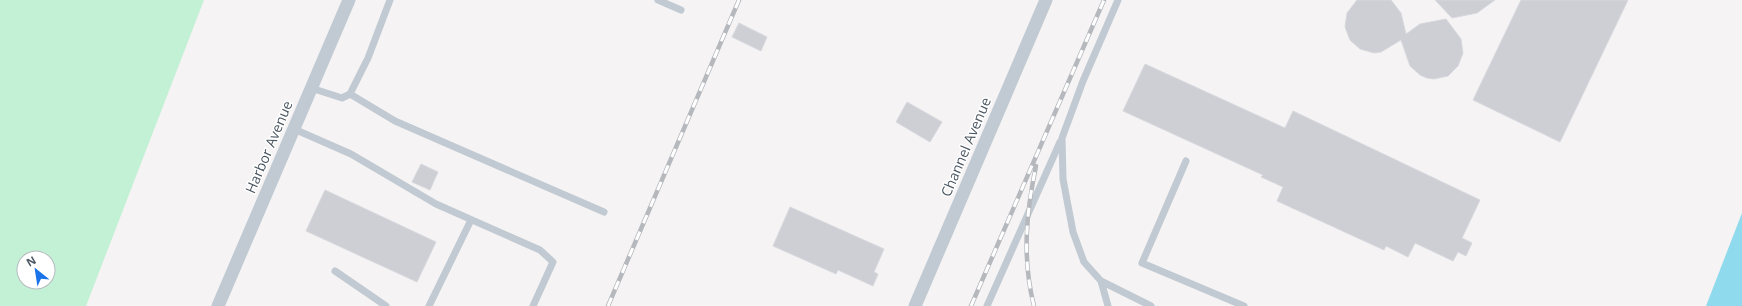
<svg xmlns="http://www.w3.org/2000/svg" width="1742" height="306" font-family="'Open Sans',sans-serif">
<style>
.green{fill:#c3f1d5;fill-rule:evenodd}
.water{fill:#90daee}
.building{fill:#cdcfd5;stroke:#d7d9de}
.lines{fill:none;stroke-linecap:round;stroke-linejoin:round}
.service{stroke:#c1cad2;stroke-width:7}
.minor{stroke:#c1cad2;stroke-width:13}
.rail-casing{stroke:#b5b8bd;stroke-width:4.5}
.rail{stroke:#fff;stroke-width:3;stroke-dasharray:9;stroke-linecap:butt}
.labels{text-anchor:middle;stroke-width:3;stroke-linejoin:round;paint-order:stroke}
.street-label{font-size:14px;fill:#4a5661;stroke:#fff}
</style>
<rect width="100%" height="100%" fill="#f5f3f3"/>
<path class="green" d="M 0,0 L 204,0 L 86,306 L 0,306 ZM 24,258 L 48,258 L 48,282 L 24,282 Z"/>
<path class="water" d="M 1742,213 L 1742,306 L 1706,306 Z"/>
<path class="building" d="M 1357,0 L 1391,0 L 1401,13 L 1406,34 L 1420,24 L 1446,19 L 1461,39 L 1463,53 L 1458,66 L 1448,76 L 1434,79 L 1427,78 L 1420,75 L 1410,66 L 1401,40 L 1381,52 L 1374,53 L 1360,49 L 1350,40 L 1345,27 L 1347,13 Z
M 1435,0 L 1495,0 L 1477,13 L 1452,18 Z
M 1521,0 L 1628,0 L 1560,142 L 1473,100 Z
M 739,23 L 767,37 L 761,51 L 732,37 Z
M 1145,64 L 1285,128 L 1293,111 L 1480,200 L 1462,238 L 1472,243 L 1466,256 L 1458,252 L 1453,261 L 1415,243 L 1408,257 L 1386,246 L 1384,250 L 1277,201 L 1283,187 L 1261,177 L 1263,175 L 1123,111 Z
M 907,102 L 942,122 L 930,142 L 896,122 Z
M 421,164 L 438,172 L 430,190 L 412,182 Z
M 325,190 L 436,242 L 417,282 L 306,231 Z
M 790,207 L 884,249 L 874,272 L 878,274 L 873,286 L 838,270 L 836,274 L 773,246 Z"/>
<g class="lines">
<path class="service" d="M 658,0 L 681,10
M 1118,0 L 1083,81 L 1062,138 L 1063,179 L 1073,232 L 1084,262 L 1101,281 L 1151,306
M 311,88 L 342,98 L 350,94 L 368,58 L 390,0
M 350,94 L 395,121 L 604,212
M 294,129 L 351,154 L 436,204 L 540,250 L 553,262 L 533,306
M 1186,161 L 1142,263 L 1244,306
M 335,271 L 386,306
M 1101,281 L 1108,306
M 429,306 L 471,220
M 987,306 L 1060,142"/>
<path class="minor" d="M 218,306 L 349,0
M 915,306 L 1046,0"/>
<g class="rail-casing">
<path id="rail" d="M 608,306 L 739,0
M 971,306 L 1104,0
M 1034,306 C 1022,259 1026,213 1036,166"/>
</g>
<use href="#rail" class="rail"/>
</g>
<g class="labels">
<g class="street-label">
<text transform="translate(269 147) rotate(-67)" y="5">Harbor Avenue</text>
<text transform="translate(966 147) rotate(-67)" y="5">Channel Avenue</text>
</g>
</g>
<g transform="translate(36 270) rotate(330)"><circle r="19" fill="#ffffff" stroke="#b7bbc0"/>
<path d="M0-3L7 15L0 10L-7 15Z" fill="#1a73e8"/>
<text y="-6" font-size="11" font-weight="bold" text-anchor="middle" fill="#4a5661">N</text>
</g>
</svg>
